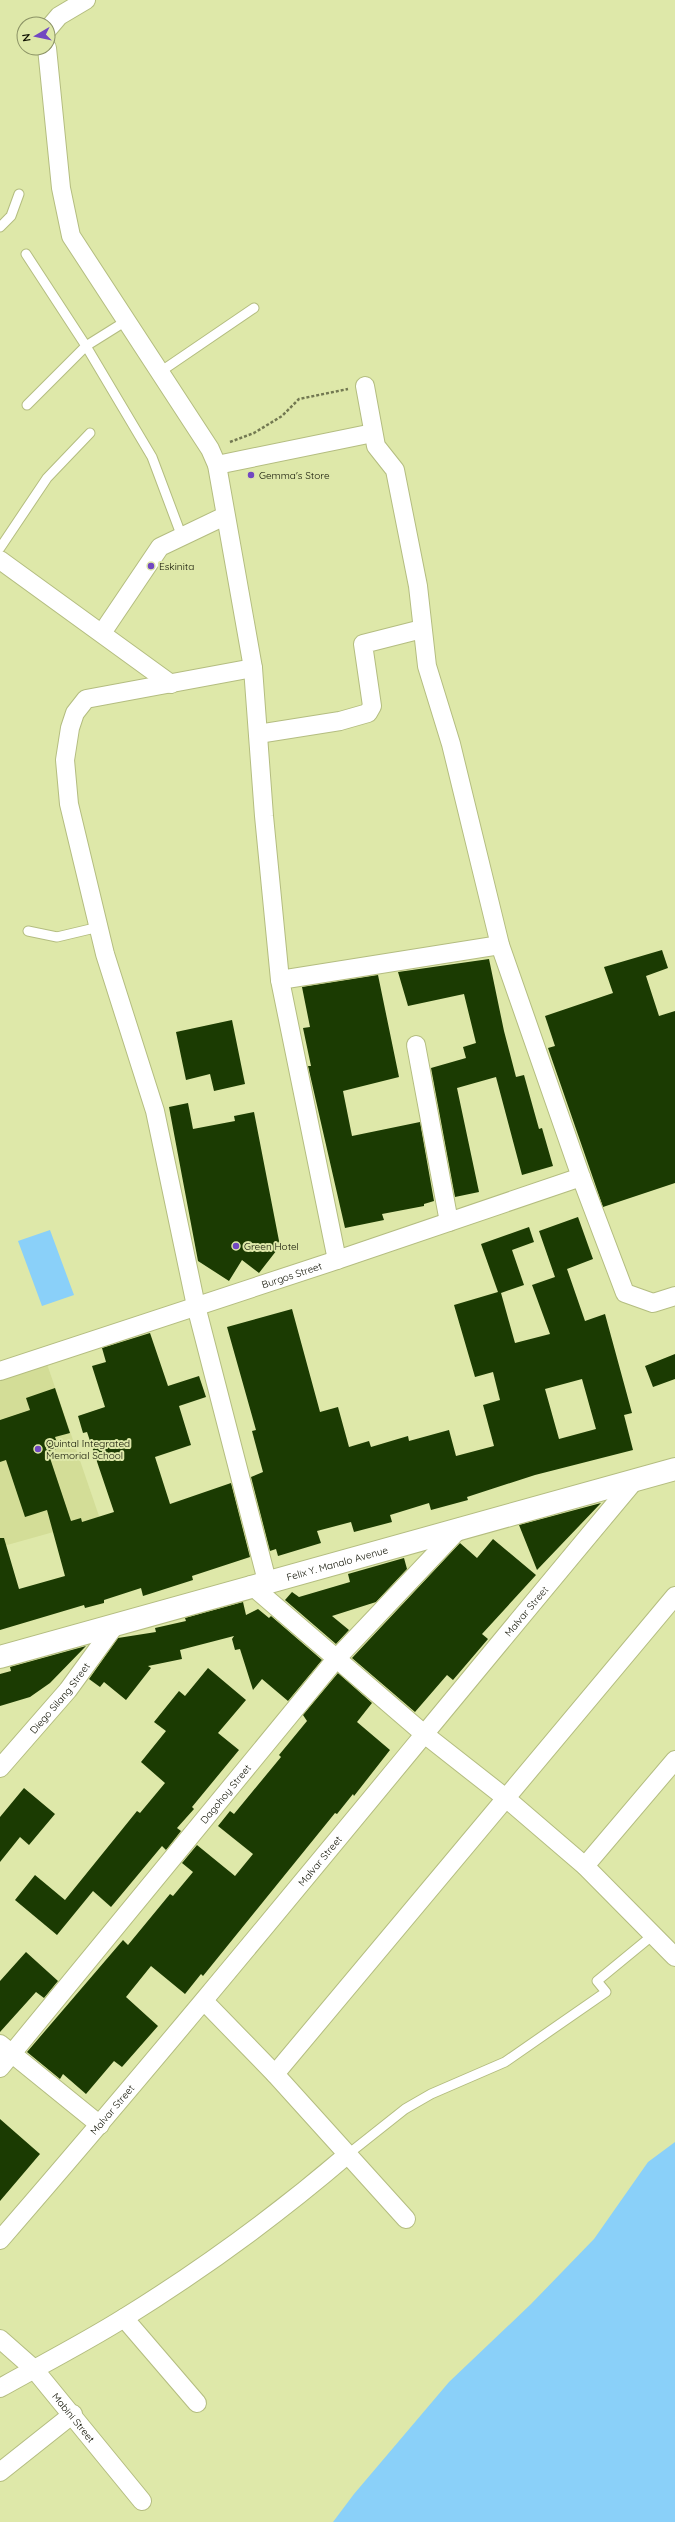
<svg xmlns="http://www.w3.org/2000/svg" width="675" height="2522" font-family="Quicksand,sans-serif">
<style>
.built{fill:#d3dd97}
.water{fill:#8ad0f9}
.building{fill:#1b3b02;fill-rule:evenodd}
.lines{fill:none;stroke-linecap:round;stroke-linejoin:round}
.service-casing{stroke:#b4bd80;stroke-width:11}
.minor-casing{stroke:#b4bd80;stroke-width:20}
.secondary-casing{stroke:#b4bd80;stroke-width:24}
.path{stroke:#737952;stroke-width:2.5;stroke-dasharray:3 2;stroke-linecap:butt}
.service{stroke:#fff;stroke-width:9}
.minor{stroke:#fff;stroke-width:18}
.secondary{stroke:#fff;stroke-width:22}
.poi-dot{fill:#7248c1;stroke:#dee8a9;stroke-width:1.5}
.labels{text-anchor:middle;stroke-width:4;stroke-linejoin:round;paint-order:stroke}
.poi-label{font-size:10px;fill:#0e1000;stroke:#dee8a9;text-anchor:start}
.street-label{font-size:10px;fill:#0e1000;stroke:#dee8a9}
</style>
<rect width="100%" height="100%" fill="#dee8a9"/>
<path class="built" d="M 47,1364 L 100,1519 L 0,1547 L 0,1379 Z"/>
<path class="water" d="M 50,1230 L 74,1295 L 42,1306 L 18,1241 Z
M 675,2142 L 675,2522 L 333,2522 L 354,2494 L 449,2382 L 531,2304 L 594,2239 L 648,2162 Z"/>
<path class="building" d="M 662,950 L 668,968 L 646,976 L 659,1016 L 675,1011 L 675,1183 L 603,1207 L 548,1048 L 555,1046 L 545,1016 L 613,993 L 604,967 Z
M 489,959 L 504,1031 L 516,1077 L 524,1075 L 539,1129 L 542,1128 L 553,1166 L 522,1175 L 496,1077 L 457,1088 L 479,1192 L 455,1197 L 431,1068 L 466,1058 L 463,1047 L 476,1043 L 464,994 L 408,1006 L 398,972 Z
M 378,975 L 399,1077 L 343,1091 L 352,1136 L 420,1122 L 434,1201 L 424,1204 L 424,1206 L 382,1214 L 384,1220 L 345,1228 L 308,1066 L 311,1066 L 303,1028 L 310,1027 L 302,987 Z
M 232,1020 L 245,1084 L 214,1091 L 210,1074 L 186,1080 L 176,1032 Z
M 188,1103 L 193,1129 L 235,1121 L 234,1116 L 254,1112 L 280,1246 L 259,1273 L 242,1260 L 229,1281 L 198,1261 L 169,1107 Z
M 578,1217 L 593,1259 L 567,1269 L 585,1321 L 605,1314 L 632,1413 L 624,1415 L 633,1450 L 535,1475 L 467,1497 L 468,1500 L 431,1510 L 429,1503 L 390,1515 L 392,1522 L 354,1532 L 351,1522 L 317,1531 L 321,1543 L 278,1556 L 276,1549 L 270,1551 L 251,1477 L 263,1472 L 252,1431 L 256,1430 L 227,1327 L 292,1309 L 320,1412 L 338,1407 L 349,1447 L 369,1441 L 371,1447 L 408,1436 L 409,1441 L 449,1430 L 456,1456 L 494,1446 L 483,1405 L 500,1400 L 493,1372 L 475,1377 L 454,1305 L 498,1292 L 481,1244 L 529,1227 L 534,1242 L 512,1250 L 524,1285 L 501,1293 L 515,1343 L 550,1334 L 532,1285 L 555,1277 L 539,1231 ZM 582,1379 L 596,1429 L 559,1439 L 545,1389 Z
M 150,1333 L 168,1386 L 199,1376 L 206,1397 L 179,1406 L 191,1445 L 155,1457 L 170,1504 L 231,1483 L 250,1557 L 192,1576 L 193,1580 L 143,1596 L 141,1588 L 104,1600 L 104,1603 L 85,1608 L 84,1605 L 0,1630 L 0,1538 L 4,1538 L 19,1589 L 65,1576 L 47,1510 L 25,1517 L 6,1460 L 0,1462 L 0,1420 L 30,1410 L 26,1398 L 55,1388 L 70,1433 L 55,1437 L 59,1448 L 48,1452 L 71,1521 L 81,1518 L 82,1522 L 114,1512 L 87,1432 L 83,1433 L 78,1416 L 105,1407 L 92,1366 L 106,1362 L 102,1348 Z
M 675,1354 L 675,1379 L 653,1387 L 645,1366 Z
M 601,1503 L 537,1570 L 519,1525 Z
M 493,1539 L 536,1575 L 482,1634 L 488,1639 L 453,1680 L 447,1675 L 415,1712 L 352,1658 L 460,1543 L 477,1558 Z
M 404,1558 L 407,1569 L 376,1602 L 332,1616 L 349,1630 L 336,1644 L 285,1600 L 292,1592 L 299,1597 L 350,1582 L 348,1574 Z
M 243,1602 L 246,1615 L 258,1609 L 269,1618 L 271,1616 L 322,1660 L 288,1701 L 262,1679 L 253,1690 L 240,1649 L 235,1650 L 232,1639 L 234,1636 L 180,1650 L 182,1659 L 148,1666 L 151,1668 L 126,1700 L 104,1682 L 100,1687 L 89,1679 L 118,1638 L 156,1632 L 155,1628 L 186,1621 L 185,1618 Z
M 86,1646 L 50,1683 L 30,1697 L 0,1706 L 0,1674 L 11,1671 L 10,1667 Z
M 208,1668 L 246,1700 L 218,1733 L 239,1750 L 192,1807 L 194,1809 L 177,1828 L 181,1831 L 166,1850 L 162,1846 L 111,1907 L 93,1891 L 57,1935 L 15,1900 L 35,1875 L 65,1900 L 137,1811 L 140,1813 L 165,1783 L 141,1762 L 166,1731 L 154,1722 L 179,1691 L 185,1696 Z
M 338,1673 L 372,1703 L 357,1722 L 390,1750 L 354,1796 L 353,1794 L 337,1814 L 335,1813 L 203,1976 L 201,1974 L 185,1994 L 151,1966 L 126,1997 L 158,2026 L 122,2067 L 114,2061 L 86,2094 L 63,2074 L 60,2079 L 27,2052 L 123,1940 L 128,1945 L 170,1894 L 173,1896 L 193,1872 L 182,1863 L 197,1845 L 235,1876 L 253,1854 L 218,1826 L 230,1811 L 234,1814 L 281,1757 L 279,1755 L 307,1721 L 303,1715 Z
M 24,1788 L 55,1814 L 29,1845 L 20,1837 L 0,1862 L 0,1817 Z
M 26,1952 L 58,1981 L 44,1998 L 36,1992 L 0,2032 L 0,1981 Z
M 0,2119 L 40,2154 L 0,2201 Z"/>
<g class="lines">
<g class="service-casing">
<path id="service" d="M 0,227 L 11,216 L 19,194
M 26,254 L 86,346 L 152,457 L 182,537
M 160,372 L 254,308
M 27,405 L 86,346 L 126,321
M 0,548 L 47,478 L 90,433
M 28,931 L 57,937 L 99,927
M 347,2155 L 405,2109 L 431,2094 L 505,2062 L 606,1992 L 597,1981 L 653,1935"/>
</g>
<g class="minor-casing">
<g id="minor">
<path d="M 48,29 L 59,16 L 86,0"/>
<path d="M 47,48 L 61,188 L 71,236 L 210,449 L 217,465 L 253,668 L 264,816 L 280,980 L 337,1260"/>
<path d="M 365,386 L 376,446 L 395,470 L 418,586 L 427,666 L 451,744 L 500,945 L 581,1177 L 625,1293 L 653,1303 L 675,1296"/>
<path d="M 217,465 L 373,433"/>
<path d="M 0,560 L 171,684"/>
<path d="M 102,633 L 160,547 L 225,516"/>
<path d="M 253,668 L 86,699 L 75,713 L 70,728 L 65,760 L 69,804 L 105,954 L 155,1111 L 196,1306 L 267,1581"/>
<path d="M 258,734 L 340,721 L 368,713 L 372,706 L 363,644 L 422,629"/>
<path d="M 280,980 L 500,945"/>
<path d="M 416,1045 L 449,1222"/>
<path id="s1" d="M 0,1371 L 337,1260 L 581,1177"/>
<path d="M 251,1585 L 423,1733 L 507,1799 L 585,1866 L 675,1957"/>
<path id="s2" d="M 0,1768 L 68,1690 L 116,1624"/>
<path d="M 585,1866 L 675,1760"/>
<path d="M 204,2001 L 275,2074 L 406,2219"/>
<path d="M 0,2044 L 100,2125"/>
<path id="s3" d="M 0,2068 L 336,1659 L 461,1527"/>
<path d="M 275,2074 L 675,1596"/>
<path id="s4" d="M 0,2240 C 217,1990 424,1732 636,1479"/>
<path d="M 124,2318 L 197,2403"/>
<path id="s5" d="M 0,2339 L 34,2369 L 142,2501"/>
<path d="M 0,2388 C 41,2365 84,2343 124,2318 C 203,2269 277,2215 347,2155"/>
<path d="M 0,2472 L 73,2414"/>
</g>
</g>
<g class="secondary-casing">
<g id="secondary">
<path id="s6" d="M 0,1657 L 675,1469"/>
</g>
</g>
<path class="path" d="M 230,442 L 254,433 L 282,416 L 299,399 L 348,389"/>
<use href="#service" class="service"/>
<use href="#minor" class="minor"/>
<use href="#secondary" class="secondary"/>
</g>
<g class="poi-dot">
<circle cx="251" cy="475" r="4"/>
<circle cx="151" cy="566" r="4"/>
<circle cx="236" cy="1246" r="4"/>
<circle cx="38" cy="1449" r="4"/>
</g>
<g class="labels">
<g class="poi-label">
<text x="259" y="479">Gemma's Store</text>
<text x="159" y="570">Eskinita</text>
<text x="244" y="1250">Green Hotel</text>
<text x="46" y="1447">Quintal Integrated<tspan x="46" dy="12">Memorial School</tspan></text>
</g>
<g class="street-label">
<text dy="4" stroke="none"><textPath href="#s1" startOffset="307">Burgos Street</textPath></text>
<text dy="4" stroke="none"><textPath href="#s6" startOffset="350">Felix Y. Manalo Avenue</textPath></text>
<text dy="4" stroke="none"><textPath href="#s4" startOffset="820">Malvar Street</textPath></text>
<text dy="4" stroke="none"><textPath href="#s2" startOffset="92">Diego Silang Street</textPath></text>
<text dy="4" stroke="none"><textPath href="#s3" startOffset="355">Dagohoy Street</textPath></text>
<text dy="4" stroke="none"><textPath href="#s4" startOffset="496">Malvar Street</textPath></text>
<text dy="4" stroke="none"><textPath href="#s4" startOffset="172">Malvar Street</textPath></text>
<text dy="4" stroke="none"><textPath href="#s5" startOffset="108">Mabini Street</textPath></text>
</g>
</g>
<g transform="translate(36 36) rotate(261)"><circle r="19" fill="#dee8a9" stroke="#8b9265"/>
<path d="M0-3L7 15L0 10L-7 15Z" fill="#7248c1"/>
<text y="-6" font-size="11" font-weight="bold" text-anchor="middle" fill="#0e1000">N</text>
</g>
</svg>
